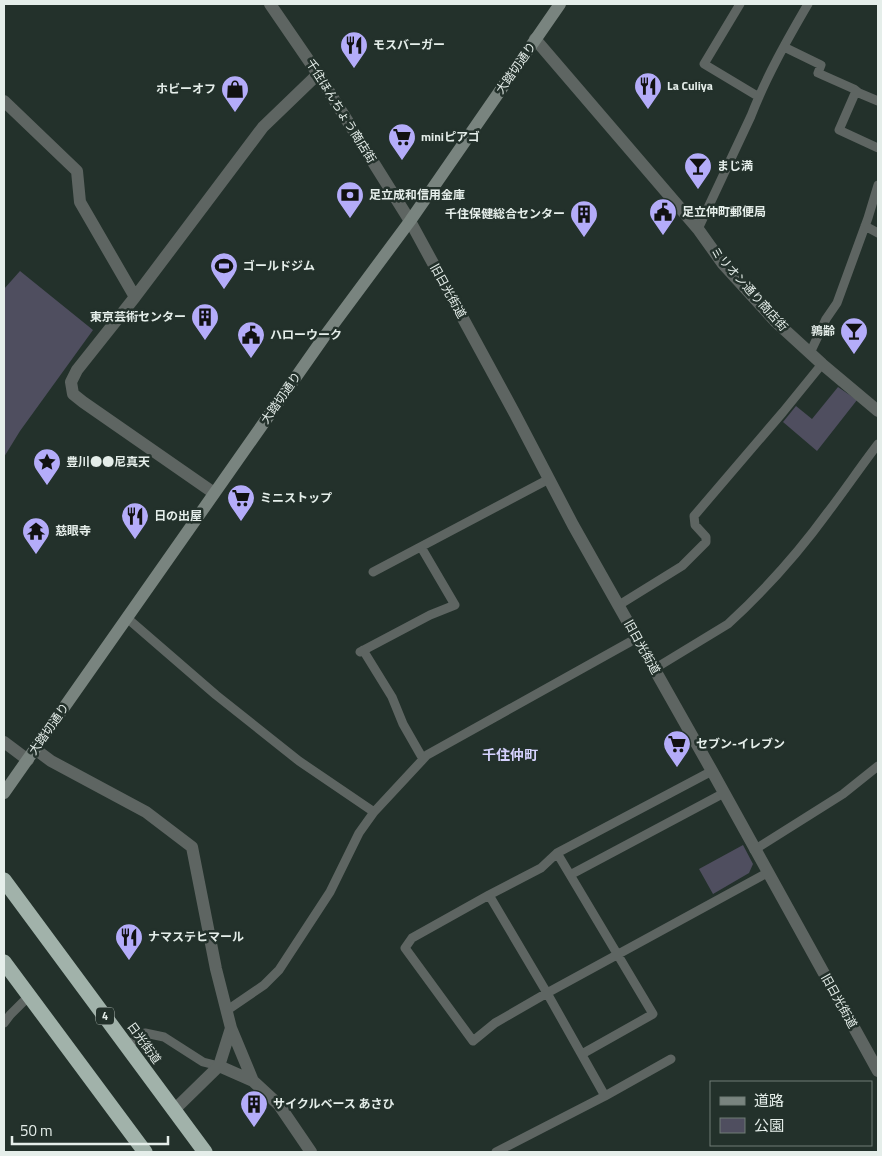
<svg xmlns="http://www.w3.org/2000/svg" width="882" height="1156" font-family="'Titillium Web','Noto Sans JP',sans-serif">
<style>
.green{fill:#4f4e5f}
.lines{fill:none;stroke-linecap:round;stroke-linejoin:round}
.lane{stroke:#5e6562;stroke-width:9}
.street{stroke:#5e6562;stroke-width:12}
.secondary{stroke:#79847f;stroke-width:12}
.highway{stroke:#a1b2aa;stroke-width:15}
.labels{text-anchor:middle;stroke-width:5;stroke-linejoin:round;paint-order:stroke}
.shield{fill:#23312b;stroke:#abb5b1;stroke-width:1}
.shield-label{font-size:11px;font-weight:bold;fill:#e5eeea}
.poi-label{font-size:12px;font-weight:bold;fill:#e5eeea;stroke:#23312b;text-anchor:start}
.street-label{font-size:12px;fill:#e5eeea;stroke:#23312b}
.neighbourhood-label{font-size:14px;font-weight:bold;fill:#d5d2fd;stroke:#23312b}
</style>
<rect width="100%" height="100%" fill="#23312b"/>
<path class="green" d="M 20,271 L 93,330 L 20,431 L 4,457 L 4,289 Z
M 838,387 L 857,400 L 817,451 L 783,422 L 796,406 L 812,419 Z
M 743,845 L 753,864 L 749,873 L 713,894 L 699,869 Z"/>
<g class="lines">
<path class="lane" d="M 740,4 L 704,64 L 759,97
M 784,47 L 821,65 L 818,73 L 854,89 L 859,93 L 878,101
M 856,91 L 839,130 L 878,148
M 865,226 L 878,233
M 698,229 L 751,116 C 766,77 787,40 808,4
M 810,353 L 826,319 L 837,303 L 868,218 L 878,185
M 373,572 L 549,479
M 619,605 L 682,566 L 706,542 L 706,537 L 695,525 L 694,516 L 783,412 L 822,364
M 127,618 L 216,695 L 299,761 L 374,812
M 363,650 L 392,697 L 403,724 L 423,759
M 360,652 L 430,615 L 455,605 L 421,547
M 654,669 L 728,624 C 765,590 799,552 828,512 C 845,490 861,466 878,444
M 712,771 L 557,853 L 541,868 L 489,895 L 412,938 L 405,948 L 473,1041 L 495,1023 L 547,993 L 767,873
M 754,850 L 843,794 L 878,766
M 557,853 L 653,1014 L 582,1054
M 570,875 L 724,793
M 489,895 L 547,993 L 605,1096 L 496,1152
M 226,1011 L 264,985 L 279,970 L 330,892 L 359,833 L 374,812 L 427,755 L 637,638
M 4,1023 L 10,1015 L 29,996
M 127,1046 L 145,1033 L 164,1037 L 203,1062 L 219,1066
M 605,1096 L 671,1059"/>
<path class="street" d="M 270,4 L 318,74 L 410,221 L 515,414 L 573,525 L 712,771 L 878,1071
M 535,39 L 698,229 L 723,264 L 775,321 L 822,364 L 878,411
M 4,101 L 77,171 L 80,202 L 135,297
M 214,493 L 83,402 L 73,394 L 71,382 L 77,370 L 135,297 L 263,127 L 318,74
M 4,742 L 28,760
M 35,749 L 51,761 L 146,812 L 192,847 L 216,969 L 231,1028 L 253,1081 L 279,1105 L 311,1152
M 219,1066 L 253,1081
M 174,1110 L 219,1066 L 231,1028"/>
<path class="secondary" d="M 4,793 L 324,337 L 410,221 L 560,4"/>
<path class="highway" d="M 4,880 L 205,1152
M 4,962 L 145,1152"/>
</g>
<defs>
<g id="restaurant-pin" transform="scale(1.4375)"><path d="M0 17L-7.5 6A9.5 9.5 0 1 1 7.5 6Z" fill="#b4acf9" stroke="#23312b"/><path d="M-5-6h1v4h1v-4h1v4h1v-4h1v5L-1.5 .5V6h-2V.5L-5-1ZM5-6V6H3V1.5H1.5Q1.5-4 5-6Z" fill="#111"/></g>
<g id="shop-pin" transform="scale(1.4375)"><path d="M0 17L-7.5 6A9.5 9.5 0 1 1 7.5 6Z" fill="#b4acf9" stroke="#23312b"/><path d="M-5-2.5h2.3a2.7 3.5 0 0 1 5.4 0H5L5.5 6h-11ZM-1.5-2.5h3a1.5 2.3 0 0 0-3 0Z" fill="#111"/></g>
<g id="supermarket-pin" transform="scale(1.4375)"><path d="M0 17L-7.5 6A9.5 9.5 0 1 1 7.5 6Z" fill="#b4acf9" stroke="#23312b"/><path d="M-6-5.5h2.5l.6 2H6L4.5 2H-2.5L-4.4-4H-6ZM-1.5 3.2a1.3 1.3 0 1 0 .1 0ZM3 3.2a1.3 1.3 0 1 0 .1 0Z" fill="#111"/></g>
<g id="bar-pin" transform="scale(1.4375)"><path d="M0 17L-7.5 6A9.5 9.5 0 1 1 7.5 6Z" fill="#b4acf9" stroke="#23312b"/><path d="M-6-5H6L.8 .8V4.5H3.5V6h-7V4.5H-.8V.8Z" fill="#111"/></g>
<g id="bank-pin" transform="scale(1.4375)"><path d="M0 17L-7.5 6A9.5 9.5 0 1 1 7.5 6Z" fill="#b4acf9" stroke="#23312b"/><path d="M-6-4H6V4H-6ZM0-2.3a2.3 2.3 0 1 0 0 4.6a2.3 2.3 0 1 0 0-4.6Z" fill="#111"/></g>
<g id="civic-pin" transform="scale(1.4375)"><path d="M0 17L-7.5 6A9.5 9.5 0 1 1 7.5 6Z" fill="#b4acf9" stroke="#23312b"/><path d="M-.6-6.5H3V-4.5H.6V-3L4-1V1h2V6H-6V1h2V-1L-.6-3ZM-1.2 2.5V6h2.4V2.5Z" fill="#111"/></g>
<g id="building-pin" transform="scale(1.4375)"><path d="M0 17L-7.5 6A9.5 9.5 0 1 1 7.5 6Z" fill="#b4acf9" stroke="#23312b"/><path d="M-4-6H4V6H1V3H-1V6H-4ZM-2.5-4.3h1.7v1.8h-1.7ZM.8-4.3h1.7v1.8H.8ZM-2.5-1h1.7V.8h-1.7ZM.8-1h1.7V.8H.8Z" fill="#111"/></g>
<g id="stadium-pin" transform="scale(1.4375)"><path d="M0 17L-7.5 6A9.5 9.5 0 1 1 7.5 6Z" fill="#b4acf9" stroke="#23312b"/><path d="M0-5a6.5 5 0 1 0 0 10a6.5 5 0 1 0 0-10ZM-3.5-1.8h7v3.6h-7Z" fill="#111"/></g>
<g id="sight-pin" transform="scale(1.4375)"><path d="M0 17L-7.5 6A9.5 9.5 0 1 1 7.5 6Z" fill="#b4acf9" stroke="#23312b"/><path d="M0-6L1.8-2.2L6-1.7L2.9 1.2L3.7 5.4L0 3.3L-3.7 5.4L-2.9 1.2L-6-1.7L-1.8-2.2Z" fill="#111"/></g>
<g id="temple-pin" transform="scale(1.4375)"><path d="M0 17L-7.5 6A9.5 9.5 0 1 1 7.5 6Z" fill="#b4acf9" stroke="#23312b"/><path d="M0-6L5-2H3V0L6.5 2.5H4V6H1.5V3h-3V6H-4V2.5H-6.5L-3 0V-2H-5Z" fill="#111"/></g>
</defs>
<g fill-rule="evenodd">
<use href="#restaurant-pin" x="354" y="45"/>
<use href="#restaurant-pin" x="648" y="86"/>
<use href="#shop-pin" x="235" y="89"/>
<use href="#supermarket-pin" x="402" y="137"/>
<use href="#bar-pin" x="698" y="166"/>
<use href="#bank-pin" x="350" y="195"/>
<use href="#civic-pin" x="663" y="212"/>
<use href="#building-pin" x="584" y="214"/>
<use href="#stadium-pin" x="224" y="266"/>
<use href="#building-pin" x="205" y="317"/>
<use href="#bar-pin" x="854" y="331"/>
<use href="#civic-pin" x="251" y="335"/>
<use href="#sight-pin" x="47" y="462"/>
<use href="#supermarket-pin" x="241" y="498"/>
<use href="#restaurant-pin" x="135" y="516"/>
<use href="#temple-pin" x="36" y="531"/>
<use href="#supermarket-pin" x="677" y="744"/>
<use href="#restaurant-pin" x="129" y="937"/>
<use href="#building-pin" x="254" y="1104"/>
</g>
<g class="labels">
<rect class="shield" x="96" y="1007.5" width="18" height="17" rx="4"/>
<g class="shield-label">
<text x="105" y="1020">4</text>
</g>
<g class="poi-label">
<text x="373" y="49">モスバーガー</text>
<text x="667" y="90">La Culiya</text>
<text x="216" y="93" text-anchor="end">ホビーオフ</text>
<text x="421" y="141">miniピアゴ</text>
<text x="717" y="170">まじ満</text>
<text x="369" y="199">足立成和信用金庫</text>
<text x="682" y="216">足立仲町郵便局</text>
<text x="565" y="218" text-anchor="end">千住保健総合センター</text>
<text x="243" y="270">ゴールドジム</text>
<text x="186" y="321" text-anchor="end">東京芸術センター</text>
<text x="835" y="335" text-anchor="end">鶉齢</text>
<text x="270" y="339">ハローウーク</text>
<text x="66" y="466">豊川●●尼真天</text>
<text x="260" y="502">ミニストップ</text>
<text x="154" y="520">日の出屋</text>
<text x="55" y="535">慈眼寺</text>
<text x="696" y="748">セブン-イレブン</text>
<text x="148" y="941">ナマステヒマール</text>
<text x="273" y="1108">サイクルベース あさひ</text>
</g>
<g class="street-label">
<text transform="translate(516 68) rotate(-55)" y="4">大踏切通り</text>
<text transform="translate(341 111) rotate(58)" y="4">千住ほんちょう商店街</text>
<text transform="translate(749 289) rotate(48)" y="4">ミリオン通り商店街</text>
<text transform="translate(448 291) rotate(61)" y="4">旧日光街道</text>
<text transform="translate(281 398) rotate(-55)" y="4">大踏切通り</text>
<text transform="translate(642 647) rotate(61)" y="4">旧日光街道</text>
<text transform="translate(49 729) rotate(-55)" y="4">大踏切通り</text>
<text transform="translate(839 1001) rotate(61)" y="4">旧日光街道</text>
<text transform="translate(144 1043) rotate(54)" y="4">日光街道</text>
</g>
<g class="neighbourhood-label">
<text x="510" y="760">千住仲町</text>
</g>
</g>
<rect width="882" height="1156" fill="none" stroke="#e5eeea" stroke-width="10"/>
<rect x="710" y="1081" width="162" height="65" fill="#23312b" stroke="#717d77"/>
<rect x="720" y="1097" width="25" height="8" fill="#79847f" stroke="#717d77"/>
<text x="754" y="1106" font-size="15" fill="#e5eeea">道路</text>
<rect x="720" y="1118" width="25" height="15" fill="#4f4e5f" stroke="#717d77"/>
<text x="754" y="1131" font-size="15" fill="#e5eeea">公園</text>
<path d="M12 1136v8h156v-8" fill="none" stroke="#e5eeea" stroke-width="2.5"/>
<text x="20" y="1136" font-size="15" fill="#e5eeea" stroke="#23312b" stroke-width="4" paint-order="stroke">50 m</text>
</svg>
